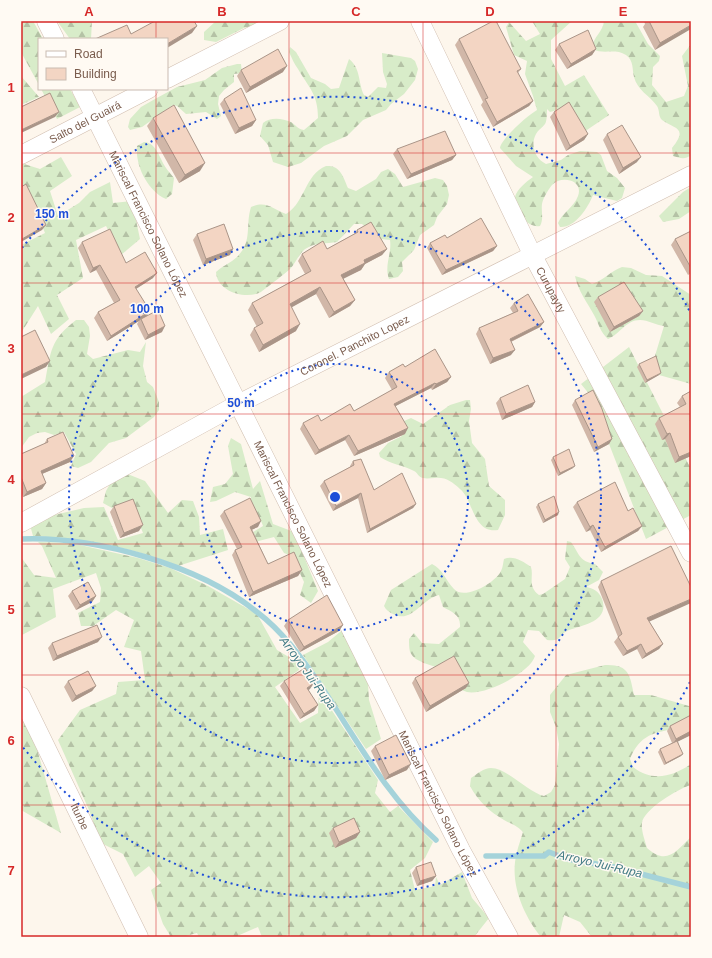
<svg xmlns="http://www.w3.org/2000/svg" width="712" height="958" font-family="Helvetica,sans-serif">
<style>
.forest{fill:url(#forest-firs)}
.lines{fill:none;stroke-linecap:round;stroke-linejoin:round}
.stream{stroke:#a5d3da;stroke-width:5.5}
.minor-casing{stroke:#d1beb0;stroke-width:19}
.minor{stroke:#fff;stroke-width:18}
.wall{fill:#d1b7a8}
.shaded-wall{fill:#aa9588}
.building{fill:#f3d5c3;stroke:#aa9588}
.grid{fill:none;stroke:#d62828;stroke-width:1;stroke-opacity:0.55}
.ring{fill:none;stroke:#1d4ed8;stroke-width:2;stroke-dasharray:2 4}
.labels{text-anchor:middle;stroke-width:3;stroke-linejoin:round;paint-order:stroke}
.street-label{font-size:11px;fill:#7a5c4d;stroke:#fffaf3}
.water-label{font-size:12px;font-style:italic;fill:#437c86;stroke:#fffaf3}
.centre{fill:#1d4ed8;stroke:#fffaf3;stroke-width:2}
.ring-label{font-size:12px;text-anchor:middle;font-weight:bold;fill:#1d4ed8;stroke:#fffaf3;stroke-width:3;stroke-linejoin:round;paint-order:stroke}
.neatline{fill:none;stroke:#d62828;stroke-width:1.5}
.grid-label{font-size:13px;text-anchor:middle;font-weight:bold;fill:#d62828}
</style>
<defs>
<pattern id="forest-firs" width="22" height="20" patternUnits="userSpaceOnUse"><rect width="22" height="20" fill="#d8ecc9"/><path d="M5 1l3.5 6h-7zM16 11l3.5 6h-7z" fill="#b4c2a5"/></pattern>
</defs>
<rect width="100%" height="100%" fill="#fdf6ec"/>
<path class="forest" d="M 21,21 L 33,21 L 43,39 L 39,39 L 39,85 L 21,52 Z
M 57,21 L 92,21 L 91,39 L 70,39 Z
M 216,21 L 270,21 L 244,28 L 216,42 L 204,40 L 204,32 Z
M 532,21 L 572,21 L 551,40 L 551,59 L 565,86 L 584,75 L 609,115 L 581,134 L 565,108 L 550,112 L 547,109 C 547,113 547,121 545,124 C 542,128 538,130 536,134 C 530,145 535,159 546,164 L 561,160 L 568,155 L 580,151 L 597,152 L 601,155 L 607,171 L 617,178 L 625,188 L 622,198 L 617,201 L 593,195 C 588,208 575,228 560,227 L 558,223 C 562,213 574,207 578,196 C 584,180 561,175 552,185 C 548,190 543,198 542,204 C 541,211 544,219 540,226 C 528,229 512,210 515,197 C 517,189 526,182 533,177 L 516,166 L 500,148 C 501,139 528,115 537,110 L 533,96 L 525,74 L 527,61 L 514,55 L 506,27 L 509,22 L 526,41 L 540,34 Z
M 604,21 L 635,21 L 648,44 L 660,56 L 659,61 L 653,67 L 652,85 L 666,102 L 684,96 L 688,86 L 682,56 L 691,44 L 691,155 C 685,160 680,158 673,156 L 672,148 C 689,127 674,129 662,120 C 658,116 660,111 657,106 C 650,96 637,90 634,77 C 632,69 634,61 626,55 C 615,48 603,55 593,49 C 591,38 603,33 604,21 Z
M 290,47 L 296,52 L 311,78 L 325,84 L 331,89 L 339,88 L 349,59 C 361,68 358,83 364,95 L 368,97 L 378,87 L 386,88 L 387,84 L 383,72 L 382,53 L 411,58 L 415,61 L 418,69 L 415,80 L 404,94 L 391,104 L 386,110 L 363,120 L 347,136 L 324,146 L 301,163 L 288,167 L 273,162 L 268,145 L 260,136 L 263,123 C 270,117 282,118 291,122 C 296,125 297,129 304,130 L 318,118 C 318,94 309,88 298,69 C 294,64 292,58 289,52 Z
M 237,64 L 241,64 L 242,73 L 234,74 L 234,82 L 224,90 L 219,96 L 218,104 L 221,116 L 217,119 L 206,112 L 186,114 L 177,106 L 173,105 L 142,127 L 130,130 L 128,127 L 130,119 L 141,107 L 155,99 L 177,87 L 205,80 L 222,68 Z
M 21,76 L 39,97 L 21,105 Z
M 41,89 L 70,89 L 80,107 L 57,119 Z
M 144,142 C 157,143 159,158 166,168 C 168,171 171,174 174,178 L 172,194 L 166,199 C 148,191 135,166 137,146 Z
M 61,157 L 72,176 L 50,191 L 58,216 L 79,203 L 90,192 L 110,182 L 113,203 L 132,201 L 140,239 L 121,255 L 106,226 L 76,240 L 83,278 L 57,295 L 69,319 L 51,334 L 38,306 L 21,333 L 21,245 L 45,233 L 31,198 L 21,183 L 21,163 L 40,169 Z
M 326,166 C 340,165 343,176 348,188 L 356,191 L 376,179 L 381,172 L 388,169 L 395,174 L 403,187 L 435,178 L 443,180 L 447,186 L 449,195 L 447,204 L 437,217 L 434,225 L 420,235 L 414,250 L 402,262 L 403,271 L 398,277 L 389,279 C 384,265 392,254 390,240 L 381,239 L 362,224 L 354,224 L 337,242 C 326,244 317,242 307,248 C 300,251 296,263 290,269 C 287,272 265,289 261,292 C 246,300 217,292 216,272 C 222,266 231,263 237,257 C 253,241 245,226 251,207 C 266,200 273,209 286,214 C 305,203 305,174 326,166 Z
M 691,187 L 691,211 L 679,219 L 663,222 L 659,216 L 683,192 Z
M 622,267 L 631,268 L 646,275 L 662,276 L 691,295 L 691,384 L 659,375 L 654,359 L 664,326 C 656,325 648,320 640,320 C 626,320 620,334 608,339 C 600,332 599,324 594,315 C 587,302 578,291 575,276 L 585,279 L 592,284 C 604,280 611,271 622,267 Z
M 76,320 L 84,320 L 89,327 L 90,336 L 87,354 L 93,359 L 128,350 L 140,352 L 146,342 L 143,366 L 147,382 L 153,387 L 159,402 L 159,410 L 154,417 L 126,438 L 109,443 L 91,462 L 78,468 L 71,466 L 76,454 L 64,432 L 54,435 L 45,432 L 37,433 L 29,437 L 21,448 L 21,397 L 45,382 C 51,351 50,340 76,320 Z
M 629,347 L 691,469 L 691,515 L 646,539 L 590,395 L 581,384 Z
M 466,400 L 470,400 L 471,409 L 469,421 L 472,443 L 485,459 L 489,486 L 505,500 L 505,515 L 498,530 C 473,534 473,499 460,489 C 452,482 446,477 435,478 C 431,478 427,479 423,478 C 418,477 418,473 414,471 C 403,465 390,464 380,457 L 379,453 L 388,443 L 402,436 L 400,432 L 404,421 L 411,418 L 423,424 L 450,405 Z
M 231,438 L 241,444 L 253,489 L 260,481 L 273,524 L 294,532 L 318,591 L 311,603 L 300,595 L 304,582 L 292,556 L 284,553 L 274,537 L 243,545 L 245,537 L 263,526 C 260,515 249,511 251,497 L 235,492 L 216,501 L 210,502 L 213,487 L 225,484 L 233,474 L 228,446 Z
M 125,473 L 145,481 L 168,513 L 182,500 L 193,501 L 199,517 L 200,535 L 223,529 L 228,550 L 178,566 C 129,546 85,539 33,536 L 30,525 L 33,520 L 84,508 L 104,507 L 118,540 L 143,533 L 130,501 L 112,508 L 103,503 L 106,491 L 115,475 Z
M 567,541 L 571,542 C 580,555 579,561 595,564 L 603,572 L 599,580 L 586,587 C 593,588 599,591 602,599 C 610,621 583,625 569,630 C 559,634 562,642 547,640 L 539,631 L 528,630 L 523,642 L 535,656 C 530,673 484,696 467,692 C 456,689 449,677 441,670 C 431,663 416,664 410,652 C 409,648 409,643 409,639 L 414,633 L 422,643 L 439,644 L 460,627 C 461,615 452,612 443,607 L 439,595 C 421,599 412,624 393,614 C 389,612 386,610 384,606 L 391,590 L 432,564 C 443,569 446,581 454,589 C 465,601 496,582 501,571 C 503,567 503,563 504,559 C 513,555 523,561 531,567 C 534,577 527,586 539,595 L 543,594 L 565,579 L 570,567 L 565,559 Z
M 38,542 L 71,543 L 138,558 L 170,568 L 208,586 L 257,614 L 277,650 L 299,663 L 299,670 L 275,687 L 300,723 L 318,713 L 319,691 L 378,780 L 375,793 L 390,812 L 398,806 L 433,842 L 425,858 L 410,870 L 415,890 L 435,886 L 436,877 L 440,885 L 462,872 L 472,898 L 489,918 L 474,937 L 292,937 L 289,934 L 284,937 L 262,937 L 258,927 L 235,937 L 199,937 L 197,933 L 182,937 L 171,937 L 163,924 L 151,890 L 161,883 L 149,866 L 135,877 L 123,854 L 101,843 L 89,810 L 58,740 L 80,710 L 116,694 L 118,682 L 145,680 L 141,651 L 124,647 L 134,620 L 116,610 L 93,626 L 81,626 L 78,613 L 100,602 L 101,588 L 96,573 L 53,589 L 56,617 L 22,635 L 21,557 L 34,575 L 56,578 L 42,546 Z
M 346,627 L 367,668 L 369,700 L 381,739 L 366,749 L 303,655 L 328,642 Z
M 605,665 C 629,664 630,675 634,695 L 651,695 L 689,706 L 691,709 L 691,719 C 671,738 645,722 630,759 L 633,767 C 652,782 672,777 691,764 L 691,785 C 679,788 643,810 642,823 C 641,831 645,840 647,848 C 667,866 676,851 691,837 L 691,937 L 592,937 L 580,922 L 564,915 L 559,937 L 541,937 C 525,917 512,889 515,862 C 516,852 520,842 523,832 C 516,825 511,824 504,820 C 490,812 478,801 470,786 L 471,778 C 477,774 484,768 491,768 C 507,768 528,792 544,796 L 551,792 L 555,785 L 559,744 L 556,727 L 550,712 L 550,695 L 566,675 Z
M 21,714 L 35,742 L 61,833 L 21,810 Z"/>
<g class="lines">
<path class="stream" d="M 21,539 C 95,536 199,565 257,612 C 282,631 301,657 319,683 C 356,738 385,795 436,840
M 486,856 L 544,856 L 549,852 L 567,859 L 614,867 L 691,887"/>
<g class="minor-casing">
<g id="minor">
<path d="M 46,21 L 55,39"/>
<path id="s1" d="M 420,21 L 532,254 L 691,553"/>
<path d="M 167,79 L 280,21"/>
<path id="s2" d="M 81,89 L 461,850 L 509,937"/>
<path id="s3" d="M 21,155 L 149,89"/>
<path id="s4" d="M 21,523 L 238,404 L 691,175"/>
<path id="s5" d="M 21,696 L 139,937"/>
</g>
</g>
<use href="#minor" class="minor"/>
</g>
<path class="wall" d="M 644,21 L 691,21 L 655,50 L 643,27 L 645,24 Z
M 459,39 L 521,69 L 518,73 L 533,101 L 529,106 L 493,127 L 481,105 L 483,102 L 455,45 Z
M 559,44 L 596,49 L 592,55 L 567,69 L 555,50 Z
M 241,70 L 283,72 L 246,93 L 237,76 Z
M 224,99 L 256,120 L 252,126 L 235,134 L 220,104 Z
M 554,112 L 588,134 L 584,140 L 566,151 L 550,117 Z
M 153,118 L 200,171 L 179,183 L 147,126 Z
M 607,134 L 637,162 L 619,174 L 603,140 Z
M 397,149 L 456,155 L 452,160 L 407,179 L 393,154 Z
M 357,230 L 387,249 L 382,255 L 365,264 L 361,270 L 343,278 L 355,300 L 350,306 L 329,318 L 316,294 L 291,307 L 296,331 L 259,352 L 250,335 L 254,328 L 257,327 L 248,310 L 252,303 L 305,274 L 298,261 L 302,254 L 327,249 L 354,234 Z
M 691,231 L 691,273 L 688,275 L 671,245 L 675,239 Z
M 197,234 L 230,255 L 203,265 L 193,240 Z
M 82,242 L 126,263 L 153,278 L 136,289 L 146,316 L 162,332 L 145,340 L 137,324 L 139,321 L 107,341 L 94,318 L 98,312 L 114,303 L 96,270 L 90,273 L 78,248 Z
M 430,243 L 497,246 L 493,251 L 442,275 L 427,248 Z
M 598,297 L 643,311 L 639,316 L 610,332 L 594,302 Z
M 514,303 L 544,322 L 540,327 L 511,342 L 511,355 L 490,364 L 476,334 L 479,328 L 513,313 L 510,308 Z
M 639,364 L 659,375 L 645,383 L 637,367 Z
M 405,367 L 451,377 L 447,382 L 432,390 L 431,388 L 395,406 L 405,434 L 354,456 L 345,440 L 315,455 L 300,429 L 303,423 L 321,421 L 354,411 L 392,390 L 385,378 L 389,372 Z
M 691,391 L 691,456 L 675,463 L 665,439 L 662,440 L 655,424 L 659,418 L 680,407 L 677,403 L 682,396 Z
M 500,398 L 535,402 L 532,407 L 502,420 L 496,403 Z
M 575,400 L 612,439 L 609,444 L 594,452 L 572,405 Z
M 47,439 L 70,462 L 42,474 L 46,483 L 42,489 L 23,497 L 21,491 L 21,454 L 44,444 Z
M 553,457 L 573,468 L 558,476 L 551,460 Z
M 353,461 L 374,490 L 416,504 L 413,508 L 367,533 L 358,498 L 333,511 L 320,486 L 324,481 L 350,467 L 350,466 Z
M 577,502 L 628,511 L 642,526 L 638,531 L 601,552 L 590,530 L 586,532 L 573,507 Z
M 538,504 L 558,515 L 543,523 L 536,507 Z
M 114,506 L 139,531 L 120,538 L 110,512 Z
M 224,511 L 258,527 L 252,529 L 268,564 L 302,570 L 298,576 L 249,597 L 232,555 L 235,550 L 237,549 L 220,516 Z
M 601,581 L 649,621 L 663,644 L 659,649 L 642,659 L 637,649 L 623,656 L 614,642 L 618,637 L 598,587 Z
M 72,591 L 96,596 L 92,602 L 76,610 L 68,596 Z
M 288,620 L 343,625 L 339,631 L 300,652 L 284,626 Z
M 98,642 L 53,661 L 48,648 L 52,643 Z
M 415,678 L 466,688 L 426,712 L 412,683 Z
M 68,681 L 96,686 L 92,691 L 72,702 L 64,687 Z
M 284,681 L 310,689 L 308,690 L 318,705 L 314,711 L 300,719 L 280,686 Z
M 691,715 L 691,735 L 678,741 L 681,756 L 664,765 L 658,752 L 660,749 L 672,743 L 667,731 L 670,726 Z
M 375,746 L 407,770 L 385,780 L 371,751 Z
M 333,828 L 360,832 L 356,838 L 335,848 L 329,833 Z
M 416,867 L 436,876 L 432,881 L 417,886 L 412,873 Z"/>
<path class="shaded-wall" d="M 691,25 L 691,29 L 655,50 L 660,43 Z
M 197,26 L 192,33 L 167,48 L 167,44 Z
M 596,49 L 592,55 L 567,69 L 571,64 Z
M 287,66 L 283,72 L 246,93 L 250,87 Z
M 533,101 L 529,106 L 493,127 L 497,122 Z
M 59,112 L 55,117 L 21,133 L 21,130 Z
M 256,120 L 252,126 L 235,134 L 239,128 Z
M 588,134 L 584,140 L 566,151 L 570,146 Z
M 456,155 L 452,160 L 407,179 L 411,174 Z
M 641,157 L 637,162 L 619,174 L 623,168 Z
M 205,163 L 200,171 L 179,183 L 185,175 Z
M 46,225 L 42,230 L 21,242 L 22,239 Z
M 497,246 L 493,251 L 442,275 L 446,270 Z
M 233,249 L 230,255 L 203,265 L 206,259 Z
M 387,249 L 382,255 L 365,264 L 361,270 L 337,282 L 341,275 L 364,260 Z
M 100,265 L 96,270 L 90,273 L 93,268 Z
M 157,273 L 153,278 L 131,292 L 135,287 Z
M 320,287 L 316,294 L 285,311 L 290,304 Z
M 355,300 L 350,306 L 329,318 L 334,312 Z
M 150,311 L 146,317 L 141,319 L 139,321 L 107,341 L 111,336 Z
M 643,311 L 639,316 L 610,332 L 614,327 Z
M 544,322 L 540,327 L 506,344 L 510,339 Z
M 300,324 L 296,331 L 259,352 L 263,345 Z
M 165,326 L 162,332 L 145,340 L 148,335 Z
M 515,350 L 511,355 L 490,364 L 493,358 Z
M 50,361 L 46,367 L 21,379 L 21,375 Z
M 661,373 L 659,375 L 645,383 L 647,380 Z
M 451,377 L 447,382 L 432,390 L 436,384 Z
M 435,383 L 431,388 L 390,409 L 394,404 Z
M 535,402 L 532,407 L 502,420 L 506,414 Z
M 408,428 L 405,434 L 354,456 L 358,451 Z
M 670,433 L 665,439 L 662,440 L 667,434 Z
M 349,435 L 345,440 L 315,455 L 319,450 Z
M 612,439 L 609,444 L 594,452 L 598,447 Z
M 691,452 L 691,456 L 675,463 L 679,457 Z
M 74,456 L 70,462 L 37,476 L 41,471 Z
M 575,466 L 573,468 L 558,476 L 560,473 Z
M 46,483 L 42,489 L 23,497 L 27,492 Z
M 361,493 L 358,498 L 333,511 L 336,506 Z
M 416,504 L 413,508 L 367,533 L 370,529 Z
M 559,512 L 558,515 L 543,523 L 545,520 Z
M 261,521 L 258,527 L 247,532 L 250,527 Z
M 143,525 L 139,531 L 120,538 L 124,533 Z
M 593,525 L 590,530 L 586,532 L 590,527 Z
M 642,526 L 638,531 L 601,552 L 605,547 Z
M 302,570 L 298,576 L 249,597 L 253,592 Z
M 96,596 L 92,602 L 76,610 L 80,605 Z
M 691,599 L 691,603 L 644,624 L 647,618 Z
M 343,625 L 339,631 L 300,652 L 304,647 Z
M 102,637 L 98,642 L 53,661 L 57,656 Z
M 641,644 L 637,649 L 623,656 L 627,651 Z
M 663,644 L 659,649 L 642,659 L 646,654 Z
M 314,683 L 310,689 L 303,693 L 307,688 Z
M 469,683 L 466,688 L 426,712 L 430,706 Z
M 96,686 L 92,691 L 72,702 L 76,696 Z
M 318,705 L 314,711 L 300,719 L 304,714 Z
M 691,731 L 691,735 L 673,744 L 676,739 Z
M 683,754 L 681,756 L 664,765 L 666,763 Z
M 411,764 L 407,770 L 385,780 L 389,775 Z
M 360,832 L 356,838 L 335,848 L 339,842 Z
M 436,876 L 432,881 L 417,886 L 420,881 Z"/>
<path class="building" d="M 155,21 L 194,21 L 197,26 L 167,44 L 167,39 L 95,39 L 127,25 L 131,34 Z
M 493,21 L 496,21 L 521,69 L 517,71 L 533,101 L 497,122 L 485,99 L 488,98 L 459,39 Z
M 649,21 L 691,21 L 691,25 L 660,43 Z
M 588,30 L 596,49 L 571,64 L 559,44 Z
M 278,49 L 287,66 L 250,87 L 241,70 Z
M 241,88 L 256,120 L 239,128 L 224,99 Z
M 50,93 L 59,112 L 21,130 L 21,107 Z
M 569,102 L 588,134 L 570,146 L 554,112 Z
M 174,105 L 205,163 L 185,175 L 153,118 Z
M 622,125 L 641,157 L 623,168 L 607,134 Z
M 445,131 L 456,155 L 411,174 L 397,149 Z
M 26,184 L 46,225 L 22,239 L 21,237 L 21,187 Z
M 481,218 L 497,246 L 446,270 L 430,243 L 445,235 L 447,238 Z
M 371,222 L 387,249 L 364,260 L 365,263 L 341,275 L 355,300 L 334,312 L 320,287 L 290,304 L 300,324 L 263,345 L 254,328 L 263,323 L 252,303 L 311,271 L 302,254 L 323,241 L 327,249 L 358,232 L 357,230 Z
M 224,224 L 233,249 L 206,259 L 197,234 Z
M 110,229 L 126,263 L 145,252 L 157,273 L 135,287 L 150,311 L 111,336 L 98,312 L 120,300 L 100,265 L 93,268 L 82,242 Z
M 691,231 L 691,268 L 675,239 Z
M 624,282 L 643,311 L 614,327 L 598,297 Z
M 528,294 L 544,322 L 510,339 L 515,350 L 493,358 L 479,328 L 518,311 L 514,303 Z
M 158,310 L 165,326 L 148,335 L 141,319 Z
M 35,330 L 50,361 L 21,375 L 21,337 Z
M 435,349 L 451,377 L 436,384 L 435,383 L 394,404 L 408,428 L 358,451 L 349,435 L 319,450 L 303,423 L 318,415 L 321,421 L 350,404 L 354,411 L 397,387 L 389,372 L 403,364 L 405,367 Z
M 656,356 L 661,373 L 647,380 L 639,364 Z
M 528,385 L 535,402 L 506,414 L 500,398 Z
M 593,390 L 602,409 L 612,439 L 598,447 L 575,400 Z
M 691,391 L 691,419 L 690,420 L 691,422 L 691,452 L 679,457 L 670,433 L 667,434 L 659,418 L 686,404 L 682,396 Z
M 63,432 L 74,456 L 41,471 L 46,483 L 27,492 L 21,477 L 21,454 L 48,442 L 47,439 Z
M 569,449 L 575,466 L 560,473 L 553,457 Z
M 361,459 L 374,490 L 402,473 L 416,504 L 370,529 L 361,493 L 336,506 L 324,481 L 354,465 L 353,461 Z
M 615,482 L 628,511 L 633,508 L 642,526 L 605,547 L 593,525 L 590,527 L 577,502 Z
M 554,496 L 559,512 L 545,520 L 538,504 Z
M 250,498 L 261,521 L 250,527 L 268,564 L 294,552 L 302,570 L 253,592 L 235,550 L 242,547 L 224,511 Z
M 133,499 L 143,525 L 124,533 L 114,506 Z
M 671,546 L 691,587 L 691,599 L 647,618 L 663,644 L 646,654 L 641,644 L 627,651 L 618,637 L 622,634 L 601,581 Z
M 88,582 L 96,596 L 80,605 L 72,591 Z
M 327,595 L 343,625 L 304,647 L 288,620 Z
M 97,625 L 102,637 L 57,656 L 52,643 Z
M 454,656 L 469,683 L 430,706 L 415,678 Z
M 305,668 L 314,683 L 307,688 L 318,705 L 304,714 L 284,681 Z
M 88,671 L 96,686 L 76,696 L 68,681 Z
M 691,715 L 691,731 L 676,739 L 670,726 Z
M 396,735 L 411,764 L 389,775 L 375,746 Z
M 677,741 L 683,754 L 666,763 L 660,749 Z
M 354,818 L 360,832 L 339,842 L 333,828 Z
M 431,862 L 436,876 L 420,881 L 416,867 Z"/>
<path class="grid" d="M 156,21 L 156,39M 289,21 L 289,937M 423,21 L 423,937M 556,21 L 556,937M 156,89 L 156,937M 21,153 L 691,153M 21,283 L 691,283M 21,414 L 691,414M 21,544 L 691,544M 21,675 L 691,675M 21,805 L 691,805"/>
<g class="ring">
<circle cx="335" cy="497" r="133"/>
<circle cx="335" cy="497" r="266"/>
<path d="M690 682A400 400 0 0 1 22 746M22 248A400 400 0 0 1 690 312"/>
</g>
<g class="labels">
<g class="street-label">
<text dy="4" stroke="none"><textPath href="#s3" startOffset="72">Salto del Guairá</textPath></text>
<text dy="4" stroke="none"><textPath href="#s2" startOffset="151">Mariscal Francisco Solano López</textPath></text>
<text dy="4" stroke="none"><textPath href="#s1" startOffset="299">Curupayty</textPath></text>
<text dy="4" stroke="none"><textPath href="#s4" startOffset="378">Coronel. Panchito Lopez</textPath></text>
<text dy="4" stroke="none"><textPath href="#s2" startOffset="475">Mariscal Francisco Solano López</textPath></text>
<text dy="4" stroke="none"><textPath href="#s2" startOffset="799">Mariscal Francisco Solano López</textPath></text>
<text dy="4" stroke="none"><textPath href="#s5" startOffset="134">Iturbe</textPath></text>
</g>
<g class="water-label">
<text transform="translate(308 673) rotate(54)" y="4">Arroyo Jui-Rupa</text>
<text transform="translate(600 864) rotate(13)" y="4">Arroyo Jui-Rupa</text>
</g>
</g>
<circle cx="335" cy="497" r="6" class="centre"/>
<g class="ring-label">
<text x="52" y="218">150 m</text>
<text x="147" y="313">100 m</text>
<text x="241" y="407">50 m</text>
</g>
<rect width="712" height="958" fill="none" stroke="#fffaf3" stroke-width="44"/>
<rect x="38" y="38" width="130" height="52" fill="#fffaf3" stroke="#cabbb1"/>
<rect x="46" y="51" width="20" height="6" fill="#ffffff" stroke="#cabbb1"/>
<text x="74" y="58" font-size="12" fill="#7a5c4d">Road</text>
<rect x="46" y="68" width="20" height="12" fill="#f3d5c3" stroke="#cabbb1"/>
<text x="74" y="78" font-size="12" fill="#7a5c4d">Building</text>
<rect x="22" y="22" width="668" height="914" class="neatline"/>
<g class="grid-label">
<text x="89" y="16">A</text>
<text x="222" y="16">B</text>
<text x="356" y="16">C</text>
<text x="490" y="16">D</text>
<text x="623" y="16">E</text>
<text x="11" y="92">1</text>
<text x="11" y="222">2</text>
<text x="11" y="353">3</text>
<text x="11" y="484">4</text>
<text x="11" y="614">5</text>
<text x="11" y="745">6</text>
<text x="11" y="875">7</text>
</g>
</svg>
